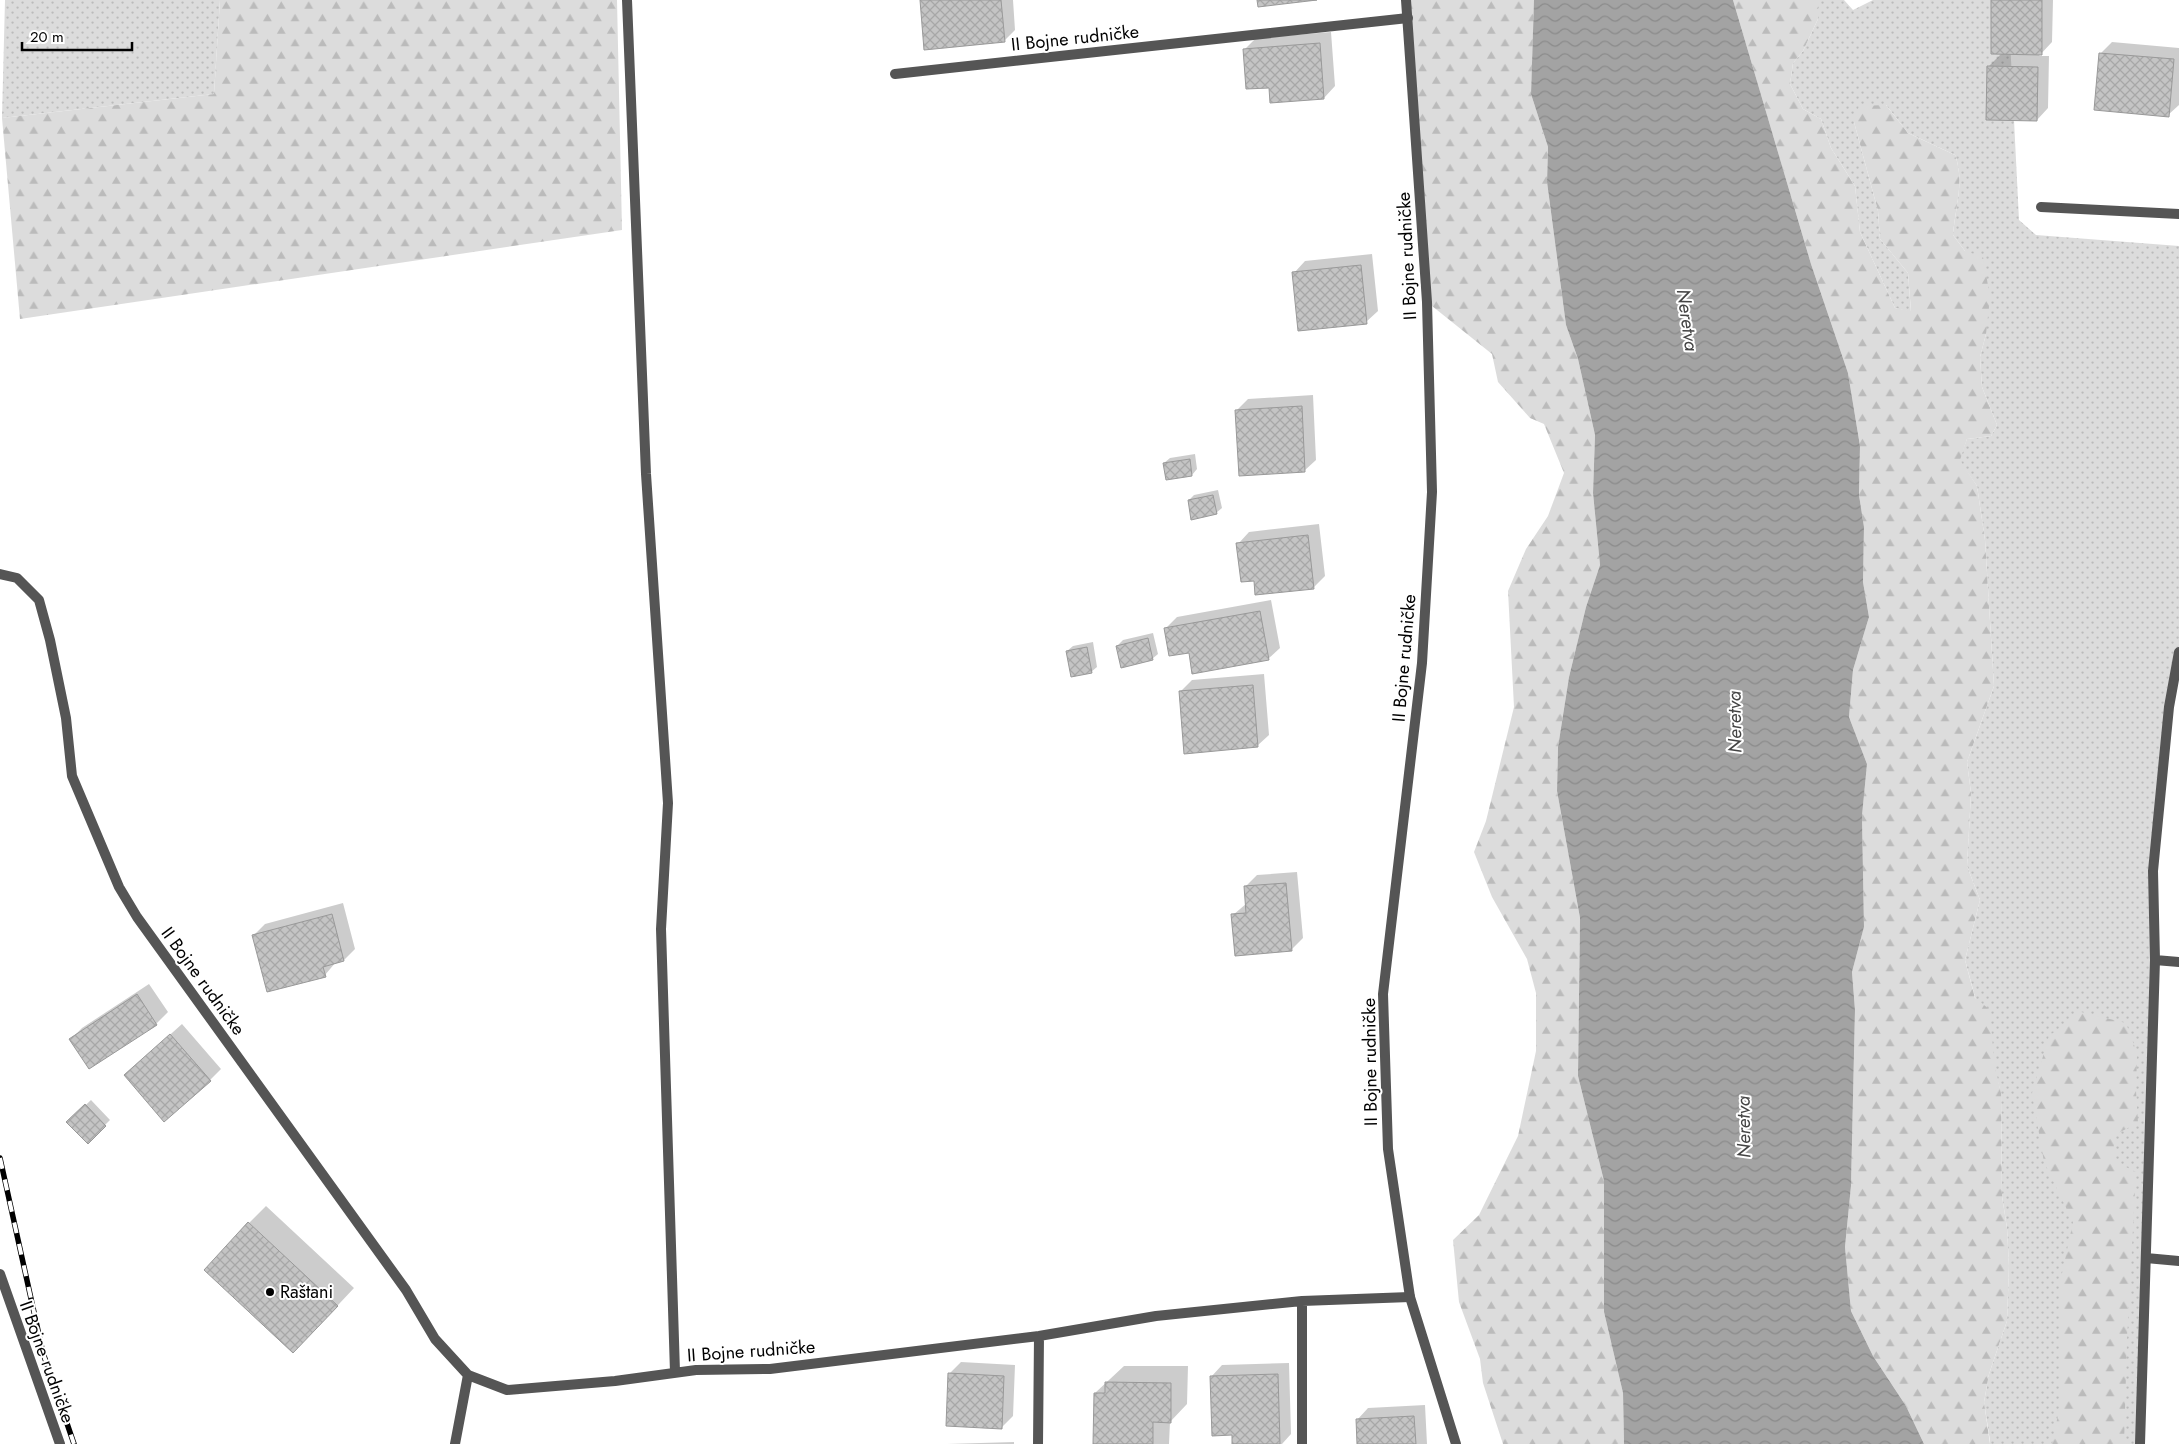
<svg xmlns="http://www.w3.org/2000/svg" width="2179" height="1444" font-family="Jost,sans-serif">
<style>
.grass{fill:url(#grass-dots)}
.forest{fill:url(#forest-firs)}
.water{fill:url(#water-waves)}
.shadow{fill:#0003}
.building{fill:url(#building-cross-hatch);stroke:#999}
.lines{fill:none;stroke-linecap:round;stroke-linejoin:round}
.service{stroke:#555;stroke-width:10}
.minor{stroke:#555;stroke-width:10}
.tertiary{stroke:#555;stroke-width:10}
.rail-casing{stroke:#000;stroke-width:5.5}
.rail{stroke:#fff;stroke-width:4;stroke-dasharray:11;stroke-linecap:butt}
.poi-dot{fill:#000;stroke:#fff;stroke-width:2}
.labels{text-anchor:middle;stroke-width:4;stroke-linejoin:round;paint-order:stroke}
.street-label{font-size:18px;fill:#000;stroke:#fff}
.poi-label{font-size:18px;fill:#000;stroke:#fff;text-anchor:start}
.water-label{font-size:19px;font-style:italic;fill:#444;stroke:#fff}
</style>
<defs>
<pattern id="grass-dots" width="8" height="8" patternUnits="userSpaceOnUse" patternTransform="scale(1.25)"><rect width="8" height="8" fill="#dcdcdc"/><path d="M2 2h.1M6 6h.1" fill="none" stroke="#bbb" stroke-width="1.8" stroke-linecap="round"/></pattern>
<pattern id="forest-firs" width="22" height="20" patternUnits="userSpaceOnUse" patternTransform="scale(1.25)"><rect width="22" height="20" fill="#dcdcdc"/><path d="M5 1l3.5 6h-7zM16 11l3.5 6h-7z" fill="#bbb"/></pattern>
<pattern id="water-waves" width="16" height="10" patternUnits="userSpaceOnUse" patternTransform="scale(1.25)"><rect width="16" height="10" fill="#a3a3a3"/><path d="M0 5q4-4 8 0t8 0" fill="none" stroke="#8b8b8b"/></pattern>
<pattern id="building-cross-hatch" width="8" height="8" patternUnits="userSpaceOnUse" patternTransform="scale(1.25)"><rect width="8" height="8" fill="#c4c4c4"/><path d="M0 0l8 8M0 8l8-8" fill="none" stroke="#a7a7a7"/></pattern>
</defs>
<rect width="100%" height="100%" fill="#fff"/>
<path class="grass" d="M 5,0 L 220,0 L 214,94 L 2,118 Z
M 1818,0 L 1844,0 L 1853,10 L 1873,0 L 2008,0 L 2019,220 L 2036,235 L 2179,246 L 2179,652 L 2153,871 L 2140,1444 L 1990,1444 L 1990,1441 L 1984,1402 L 1989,1374 L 2007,1321 L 2009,1266 L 2007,1228 L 2002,1196 L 2001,1093 L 1965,960 L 1980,900 L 1967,866 L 1971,793 L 1967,762 L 1994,686 L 1985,540 L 1977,486 L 1959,460 L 1967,439 L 1991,436 L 1997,425 L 1982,387 L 1980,357 L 1986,334 L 1965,251 L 1953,235 C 1955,208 1965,181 1955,155 L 1908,133 L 1886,105 L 1854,122 L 1878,211 L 1880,239 L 1908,273 L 1911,312 L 1895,308 L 1860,232 L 1855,186 L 1831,148 L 1821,119 L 1803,109 L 1790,84 L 1793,63 L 1803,51 L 1818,19 Z"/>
<path class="forest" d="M 220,0 L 617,0 L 622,230 L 20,319 L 2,118 L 214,94 Z
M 1406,0 L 1534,0 L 1534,4 L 1531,94 L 1548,147 L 1547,182 L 1566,325 L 1578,359 L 1595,435 L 1593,493 L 1600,565 L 1586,607 L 1569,677 L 1558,747 L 1557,791 L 1580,918 L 1578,1076 L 1604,1181 L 1604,1312 L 1623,1393 L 1624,1444 L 1503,1444 L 1483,1383 L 1480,1359 L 1459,1302 L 1453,1240 L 1479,1215 L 1518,1136 L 1536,1051 L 1536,993 L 1527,959 L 1492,897 L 1474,852 L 1486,821 L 1514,707 L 1508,591 L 1526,549 L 1548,516 L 1564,473 L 1544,424 L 1530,418 L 1498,382 L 1492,354 L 1427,302 Z
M 1733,0 L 1818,0 L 1818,19 L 1803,51 L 1793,63 L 1790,84 L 1803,109 L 1821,119 L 1831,148 L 1855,186 L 1860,232 L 1895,308 L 1911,311 L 1908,273 L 1880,239 L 1878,211 L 1854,122 L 1859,106 L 1886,105 L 1908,133 L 1955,155 C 1965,181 1955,208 1953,235 L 1965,251 L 1983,257 L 1990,297 L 1986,334 L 1980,357 L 1982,387 L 1997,425 L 1991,436 L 1967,439 L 1960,460 L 1977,486 L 1985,540 L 1994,686 L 1967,762 L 1971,793 L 1967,866 L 1980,900 L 1965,960 L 1975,998 L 1989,1009 L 1995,1067 L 2001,1093 L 2002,1196 L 2007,1228 L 2009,1266 L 2007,1321 L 1989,1374 L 1984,1402 L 1990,1444 L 1924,1444 L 1906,1406 L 1873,1356 L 1851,1311 L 1845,1247 L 1851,1186 L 1855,1010 L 1852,972 L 1864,927 L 1862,816 L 1867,764 L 1849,717 L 1853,670 L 1869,617 L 1863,582 L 1864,527 L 1859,495 L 1860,446 L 1848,373 L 1811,264 Z
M 2081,1012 L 2126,1023 L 2137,1053 L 2136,1091 L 2138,1123 L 2114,1135 L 2114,1161 L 2136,1172 L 2127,1339 L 2124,1444 L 2052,1444 L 2060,1405 L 2061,1278 L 2073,1222 L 2044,1162 L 2032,1093 L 2049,1036 Z"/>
<path class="water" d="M 1534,0 L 1733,0 L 1811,264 L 1848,373 L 1860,446 L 1859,495 L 1864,527 L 1863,582 L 1869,617 L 1853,670 L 1849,717 L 1867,764 L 1862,816 L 1864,927 L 1852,972 L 1855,1010 L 1851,1186 L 1845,1247 L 1851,1311 L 1873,1356 L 1906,1406 L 1924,1444 L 1624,1444 L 1623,1393 L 1604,1312 L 1604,1181 L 1578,1076 L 1580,918 L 1557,791 L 1558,747 L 1569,677 L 1586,607 L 1600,565 L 1593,493 L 1595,435 L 1578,359 L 1566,325 L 1547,182 L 1548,147 L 1531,94 Z"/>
<path class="shadow" d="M 921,0 L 1013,0 L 1015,30 L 1004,41 Z
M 1993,0 L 2053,0 L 2052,42 L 2039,56 L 2049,56 L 2048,108 L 2037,120 L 1988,67 L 2002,53 Z
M 1331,32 L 1335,86 L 1324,98 L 1270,86 L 1245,49 L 1256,38 Z
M 2112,42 L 2179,48 L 2179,105 L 2168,115 L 2100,54 Z
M 1372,254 L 1378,311 L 1366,322 L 1294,273 L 1305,261 Z
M 1313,395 L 1316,460 L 1304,471 L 1237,410 L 1248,399 Z
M 1195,454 L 1197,469 L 1192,475 L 1164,463 L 1170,458 Z
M 1218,490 L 1222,508 L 1216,513 L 1189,500 L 1194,495 Z
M 1319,524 L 1325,576 L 1314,587 L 1238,544 L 1249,532 Z
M 1271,600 L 1280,648 L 1268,659 L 1190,652 L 1166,628 L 1177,617 Z
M 1153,633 L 1158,654 L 1152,659 L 1117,646 L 1123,640 Z
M 1093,642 L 1097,667 L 1091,672 L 1067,651 L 1073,646 Z
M 1264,674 L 1269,735 L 1257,746 L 1180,692 L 1192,680 Z
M 1297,872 L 1303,938 L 1292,949 L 1233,915 L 1247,903 L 1245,887 L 1257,875 Z
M 343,903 L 355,949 L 344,960 L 336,962 L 325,975 L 254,935 L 265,924 Z
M 149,984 L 168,1012 L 156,1024 L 89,1067 L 71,1039 L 82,1028 Z
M 182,1024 L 221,1069 L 210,1080 L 125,1075 Z
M 91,1100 L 110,1120 L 88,1142 L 68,1122 Z
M 266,1206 L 354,1288 L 310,1335 L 249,1223 Z
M 961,1362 L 1015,1365 L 1013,1416 L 1002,1427 L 949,1374 Z
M 1289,1363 L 1291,1434 L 1282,1444 L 1233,1444 L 1233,1433 L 1211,1377 L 1222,1365 Z
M 1124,1366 L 1188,1366 L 1187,1404 L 1170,1422 L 1169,1444 L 1095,1444 L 1095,1393 Z
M 1425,1405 L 1427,1444 L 1358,1444 L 1357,1420 L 1368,1408 Z
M 1014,1442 L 1014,1444 L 947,1444 Z"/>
<path class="building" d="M 920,0 L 1001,0 L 1005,42 L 924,50 Z
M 1257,0 L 1317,0 L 1258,7 Z
M 1991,0 L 2042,0 L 2042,55 L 1991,54 Z
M 1320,43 L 1324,99 L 1270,103 L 1269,88 L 1246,89 L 1243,49 Z
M 2099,53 L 2174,59 L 2169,117 L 2094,110 Z
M 1987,66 L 2038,67 L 2037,121 L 1986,120 Z
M 1361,265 L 1367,324 L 1298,331 L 1292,272 Z
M 1302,406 L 1305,472 L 1239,476 L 1235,410 Z
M 1190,459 L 1192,476 L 1166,480 L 1163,463 Z
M 1213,495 L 1217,514 L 1191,520 L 1188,500 Z
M 1308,535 L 1314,589 L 1255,595 L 1254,581 L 1241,582 L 1236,543 Z
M 1260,611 L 1269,660 L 1192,674 L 1189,653 L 1169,656 L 1164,628 Z
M 1148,638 L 1153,660 L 1121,668 L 1116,646 Z
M 1087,647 L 1092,673 L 1071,677 L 1066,651 Z
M 1253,685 L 1258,747 L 1184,754 L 1179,691 Z
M 1286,883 L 1292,951 L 1235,956 L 1231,914 L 1246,913 L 1244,886 Z
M 332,914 L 344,961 L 323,967 L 326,977 L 267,992 L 252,935 Z
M 137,994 L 157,1025 L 89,1069 L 69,1039 Z
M 170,1034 L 211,1081 L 164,1122 L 124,1075 Z
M 85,1104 L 106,1126 L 88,1144 L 66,1122 Z
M 248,1222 L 338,1306 L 293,1353 L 204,1270 Z
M 948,1373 L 1004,1376 L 1002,1429 L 946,1426 Z
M 1278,1374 L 1280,1444 L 1232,1444 L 1232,1435 L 1212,1436 L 1210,1376 Z
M 1105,1382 L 1171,1383 L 1171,1423 L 1153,1422 L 1153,1444 L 1093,1444 L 1094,1393 L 1105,1393 Z
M 1414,1416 L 1416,1444 L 1357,1444 L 1356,1419 Z"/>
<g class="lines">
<path class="service" d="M 2155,960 L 2179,962
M 2146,1258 L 2179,1261
M 2140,1444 L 2155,960 L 2153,871 L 2169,707 L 2179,652"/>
<path class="minor" d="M 627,0 L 646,474 L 668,803 L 661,929 L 675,1372
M 895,74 L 1408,18
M 2041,207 L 2179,214
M 0,574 L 17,578 L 39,600 L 50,640 L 66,718 L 72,776 L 119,887 L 137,917 L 406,1290 L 435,1339 L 468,1375 L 507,1390 L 615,1381 L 696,1370 L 770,1369 L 1039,1336 L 1156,1316 L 1302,1301 L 1410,1297
M 0,1274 L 60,1444
M 1302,1301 L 1302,1444
M 455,1444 L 468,1375
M 1038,1444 L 1039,1336"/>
<path class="tertiary" d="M 1406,0 L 1427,302 L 1432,492 L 1422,663 L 1383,994 L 1388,1149 L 1410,1297 L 1456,1444"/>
<g class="rail-casing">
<path id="rail" d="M 0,1158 L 43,1353 L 74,1444"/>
</g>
<use href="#rail" class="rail"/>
</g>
<circle class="poi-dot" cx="270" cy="1292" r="5"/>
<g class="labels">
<g class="street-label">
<text transform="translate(1075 38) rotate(-6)" y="6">II Bojne rudničke</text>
<text transform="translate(1407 256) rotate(-93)" y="6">II Bojne rudničke</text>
<text transform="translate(1404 658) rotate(-85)" y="6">II Bojne rudničke</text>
<text transform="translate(203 981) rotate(54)" y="6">II Bojne rudničke</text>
<text transform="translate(1370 1062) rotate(-91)" y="6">II Bojne rudničke</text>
<text transform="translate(751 1351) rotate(-4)" y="6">II Bojne rudničke</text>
<text transform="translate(47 1362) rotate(70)" y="6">II Bojne rudničke</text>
</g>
<g class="poi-label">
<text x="280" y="1298">Raštani</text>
</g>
<g class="water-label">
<text transform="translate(1688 320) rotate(82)" y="7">Neretva</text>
<text transform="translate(1734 722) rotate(-91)" y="7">Neretva</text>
<text transform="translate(1743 1127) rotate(-91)" y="7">Neretva</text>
</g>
</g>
<path d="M22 42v8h110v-8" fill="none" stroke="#000000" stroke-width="2.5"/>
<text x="30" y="42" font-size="15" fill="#000000" stroke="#ffffff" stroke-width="4" paint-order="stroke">20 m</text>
</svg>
